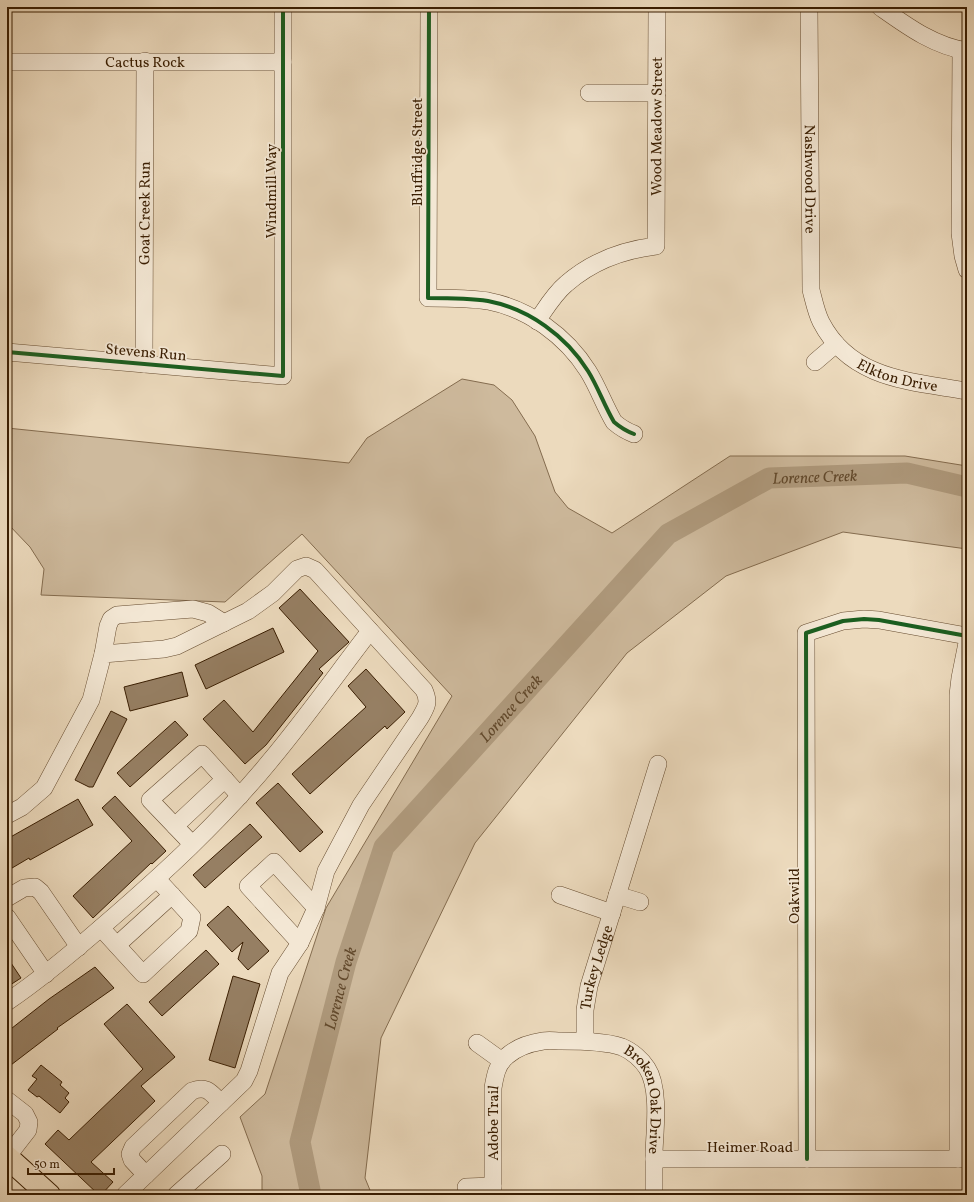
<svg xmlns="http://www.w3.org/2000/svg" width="974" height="1202" font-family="Vollkorn,serif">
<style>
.green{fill:#ceba9d;stroke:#846c4f}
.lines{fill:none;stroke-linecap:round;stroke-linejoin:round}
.river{stroke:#af9a7d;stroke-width:21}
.building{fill:#967f63;stroke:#391d01}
.minor-casing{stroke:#664c30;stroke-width:18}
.major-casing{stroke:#391d01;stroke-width:24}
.minor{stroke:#f3e7d4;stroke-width:17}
.major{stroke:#ecdabd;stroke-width:22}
.cycleway-casing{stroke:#f3e7d4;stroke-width:6}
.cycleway{stroke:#1b5e20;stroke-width:4}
.labels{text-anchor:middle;stroke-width:3.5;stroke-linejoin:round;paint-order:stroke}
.street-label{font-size:15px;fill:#391d01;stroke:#f3e7d4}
.water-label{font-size:16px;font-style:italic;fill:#62492c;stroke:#f3e7d4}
</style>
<rect width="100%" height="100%" fill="#ecdabd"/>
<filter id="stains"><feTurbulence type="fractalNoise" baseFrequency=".005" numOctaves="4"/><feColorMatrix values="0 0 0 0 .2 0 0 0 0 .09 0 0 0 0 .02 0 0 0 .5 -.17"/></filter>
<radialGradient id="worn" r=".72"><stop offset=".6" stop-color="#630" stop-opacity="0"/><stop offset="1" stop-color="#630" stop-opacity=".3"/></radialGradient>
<path class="green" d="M 462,379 L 494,385 L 512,400 L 535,436 L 555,492 L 568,508 L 612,533 L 730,456 L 905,456 L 967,466 L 967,549 L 843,532 L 726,576 L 627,653 L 475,843 L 381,1038 L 365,1178 L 372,1195 L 262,1195 L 262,1176 L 240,1117 L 265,1094 L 326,908 L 452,696 L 302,534 L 225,602 L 41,595 L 44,569 L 30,547 L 7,523 L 7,428 L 349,463 L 367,438 Z"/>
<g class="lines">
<path class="river" id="s1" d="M 311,1195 L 300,1142 L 346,962 L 384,847 L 668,534 L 769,478 L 907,473 L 967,487"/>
</g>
<path class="building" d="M 300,589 L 349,642 L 319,669 L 323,673 L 266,745 L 245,764 L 203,719 L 224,700 L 253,732 L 318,651 L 279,608 Z
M 273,628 L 284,652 L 206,689 L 195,665 Z
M 366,669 L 405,712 L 387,729 L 385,726 L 310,794 L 292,774 L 366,707 L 348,686 Z
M 182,672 L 188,696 L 130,711 L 124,687 Z
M 111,711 L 127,719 L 93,787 L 89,787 L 75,780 Z
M 175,721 L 188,735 L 130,787 L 117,773 Z
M 278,783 L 323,832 L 300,852 L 256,803 Z
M 115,796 L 166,851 L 152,864 L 151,863 L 93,918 L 73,896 L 132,841 L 102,808 Z
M 78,799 L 93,825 L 30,860 L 29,858 L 7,871 L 7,839 Z
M 250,824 L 262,837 L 205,888 L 193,875 Z
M 228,906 L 269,951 L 248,970 L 238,959 L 243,942 L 232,952 L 207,925 Z
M 206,950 L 219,964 L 162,1016 L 149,1002 Z
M 7,957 L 21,978 L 7,987 Z
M 95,967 L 114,988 L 57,1028 L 58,1029 L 7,1068 L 7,1032 L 49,999 Z
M 233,976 L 260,984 L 235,1068 L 209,1060 Z
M 127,1004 L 175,1057 L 141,1086 L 155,1101 L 91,1162 L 113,1182 L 101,1195 L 99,1195 L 45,1144 L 58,1130 L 69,1140 L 143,1069 L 104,1024 Z
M 41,1065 L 62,1082 L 60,1085 L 69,1093 L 65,1098 L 69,1102 L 60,1113 L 39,1096 L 37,1097 L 28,1090 L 37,1079 L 32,1076 Z"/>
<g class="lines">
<g class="minor-casing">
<g id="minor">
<path d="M 429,7 L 428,298 C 448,298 469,298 488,301 C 529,309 566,336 588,371 C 598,387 604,405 614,422 C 621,428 626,431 634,434"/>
<path id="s2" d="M 809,7 L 811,290 C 814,301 816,312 821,322 C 851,380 911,381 967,391"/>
<path d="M 880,7 C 907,26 934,46 967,51"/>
<path d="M 961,50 L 960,233 L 963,256 L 967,270"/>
<path id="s3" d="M 7,62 L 283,62"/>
<path d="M 589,93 L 657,93"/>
<path id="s4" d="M 537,321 C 546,308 554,294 566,284 C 591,262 622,250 656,246 L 657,7"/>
<path d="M 7,352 L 283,376 L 283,7"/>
<path d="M 815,362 L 836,344"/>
<path id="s5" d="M 144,364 L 145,61"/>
<path d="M 103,654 L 108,626 L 111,619 L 117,615 L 193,609 L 208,613 L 224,623"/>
<path d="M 7,815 L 22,807 L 44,788 L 91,700 L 103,654 L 164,649 L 177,646 L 248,611 L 273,593 L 297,569 L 306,566 L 315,570 L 424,690 C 430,703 426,707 420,718 L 361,805 L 326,871 L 316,908 L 300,943 L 280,973 L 249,1071 L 244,1081 L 125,1195"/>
<path d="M 175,826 L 225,779"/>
<path d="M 192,844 L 150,800 L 202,754 L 240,796"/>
<path d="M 560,895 L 612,913"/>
<path d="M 617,895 L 640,902"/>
<path d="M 7,898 L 24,888 L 35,887 L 41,892 L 79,947"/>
<path d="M 7,917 L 46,974"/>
<path d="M 101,928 L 143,974 L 189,931 L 192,917 L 157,879"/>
<path d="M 300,943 L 248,886 L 274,862 L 316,908"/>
<path d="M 117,945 L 172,895"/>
<path d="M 7,1002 C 41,979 73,952 104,925 C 163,874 221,821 270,761 C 305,719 337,674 370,631"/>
<path id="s6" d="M 585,1041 L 585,1010 L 589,986 L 658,764"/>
<path d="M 477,1043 L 502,1061"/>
<path d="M 7,1100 L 25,1114 L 29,1122 L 28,1130 L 7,1157"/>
<path d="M 654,1159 L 967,1159"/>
<path d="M 807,1159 L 806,633 L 843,621 L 864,619 L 879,620 L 967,636"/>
<path d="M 958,1159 L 958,695 L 960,678 L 967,643"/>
<path d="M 146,1175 L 132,1160 L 130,1154 L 133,1147 L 192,1091 C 207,1085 211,1093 221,1103"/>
<path d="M 466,1187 L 493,1186"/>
<path d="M 176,1195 L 222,1154"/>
<path id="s7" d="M 493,1195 L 493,1088 C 495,1076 497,1064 507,1056 C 517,1047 530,1043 543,1041 C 549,1040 555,1041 561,1041 C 579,1041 605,1041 622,1047 C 632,1051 642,1060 647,1068 C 660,1088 655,1129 654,1152 C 654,1167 654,1181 654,1195"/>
</g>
</g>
<g class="major-casing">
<path id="major" d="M 7,1157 L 49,1195"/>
</g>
<use href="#minor" class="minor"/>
<use href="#major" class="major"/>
<g class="cycleway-casing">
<path id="cycleway" d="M 429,7 L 428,298 C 448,298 469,298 488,301 C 529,309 566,336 588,371 C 598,387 604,405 614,422 C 621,428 626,431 634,434
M 7,352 L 283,376 L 283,7
M 807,1159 L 806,633 L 843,621 L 864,619 L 879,620 L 967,636"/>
</g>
<use href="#cycleway" class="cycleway"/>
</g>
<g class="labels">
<g class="street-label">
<text dy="5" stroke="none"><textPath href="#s3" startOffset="138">Cactus Rock</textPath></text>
<text dy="5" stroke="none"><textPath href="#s4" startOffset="266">Wood Meadow Street</textPath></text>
<text transform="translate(417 152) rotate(-90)" y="5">Bluffridge Street</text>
<text dy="5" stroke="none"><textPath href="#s2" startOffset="172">Nashwood Drive</textPath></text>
<text transform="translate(271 191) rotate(-90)" y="5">Windmill Way</text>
<text dy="5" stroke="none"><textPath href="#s5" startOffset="151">Goat Creek Run</textPath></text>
<text transform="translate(146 352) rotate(5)" y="5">Stevens Run</text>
<text dy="5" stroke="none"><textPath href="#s2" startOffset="414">Elkton Drive</textPath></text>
<text transform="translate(794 896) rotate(-90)" y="5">Oakwild</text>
<text dy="5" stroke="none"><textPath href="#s6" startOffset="75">Turkey Ledge</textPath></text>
<text dy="5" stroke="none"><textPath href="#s7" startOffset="324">Broken Oak Drive</textPath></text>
<text dy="5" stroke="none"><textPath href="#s7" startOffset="72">Adobe Trail</textPath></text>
<text x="750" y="1152">Heimer Road</text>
</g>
<g class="water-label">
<text dy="6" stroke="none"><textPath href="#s1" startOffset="945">Lorence Creek</textPath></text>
<text dy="6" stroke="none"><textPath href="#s1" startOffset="549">Lorence Creek</textPath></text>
<text dy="6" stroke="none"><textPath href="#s1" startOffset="213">Lorence Creek</textPath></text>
</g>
</g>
<rect width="974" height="1202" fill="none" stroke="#ecdabd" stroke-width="24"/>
<rect x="8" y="8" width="958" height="1186" fill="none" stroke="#391d01" stroke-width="2"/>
<rect x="12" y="12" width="950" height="1178" fill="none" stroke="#391d01"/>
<path d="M28 1168v6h86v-6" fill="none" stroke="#391d01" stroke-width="2"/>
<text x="34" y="1168" font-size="12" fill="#391d01" stroke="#f3e7d4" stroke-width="3" paint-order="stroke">50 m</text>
<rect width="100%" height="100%" filter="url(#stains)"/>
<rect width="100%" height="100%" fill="url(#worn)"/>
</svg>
